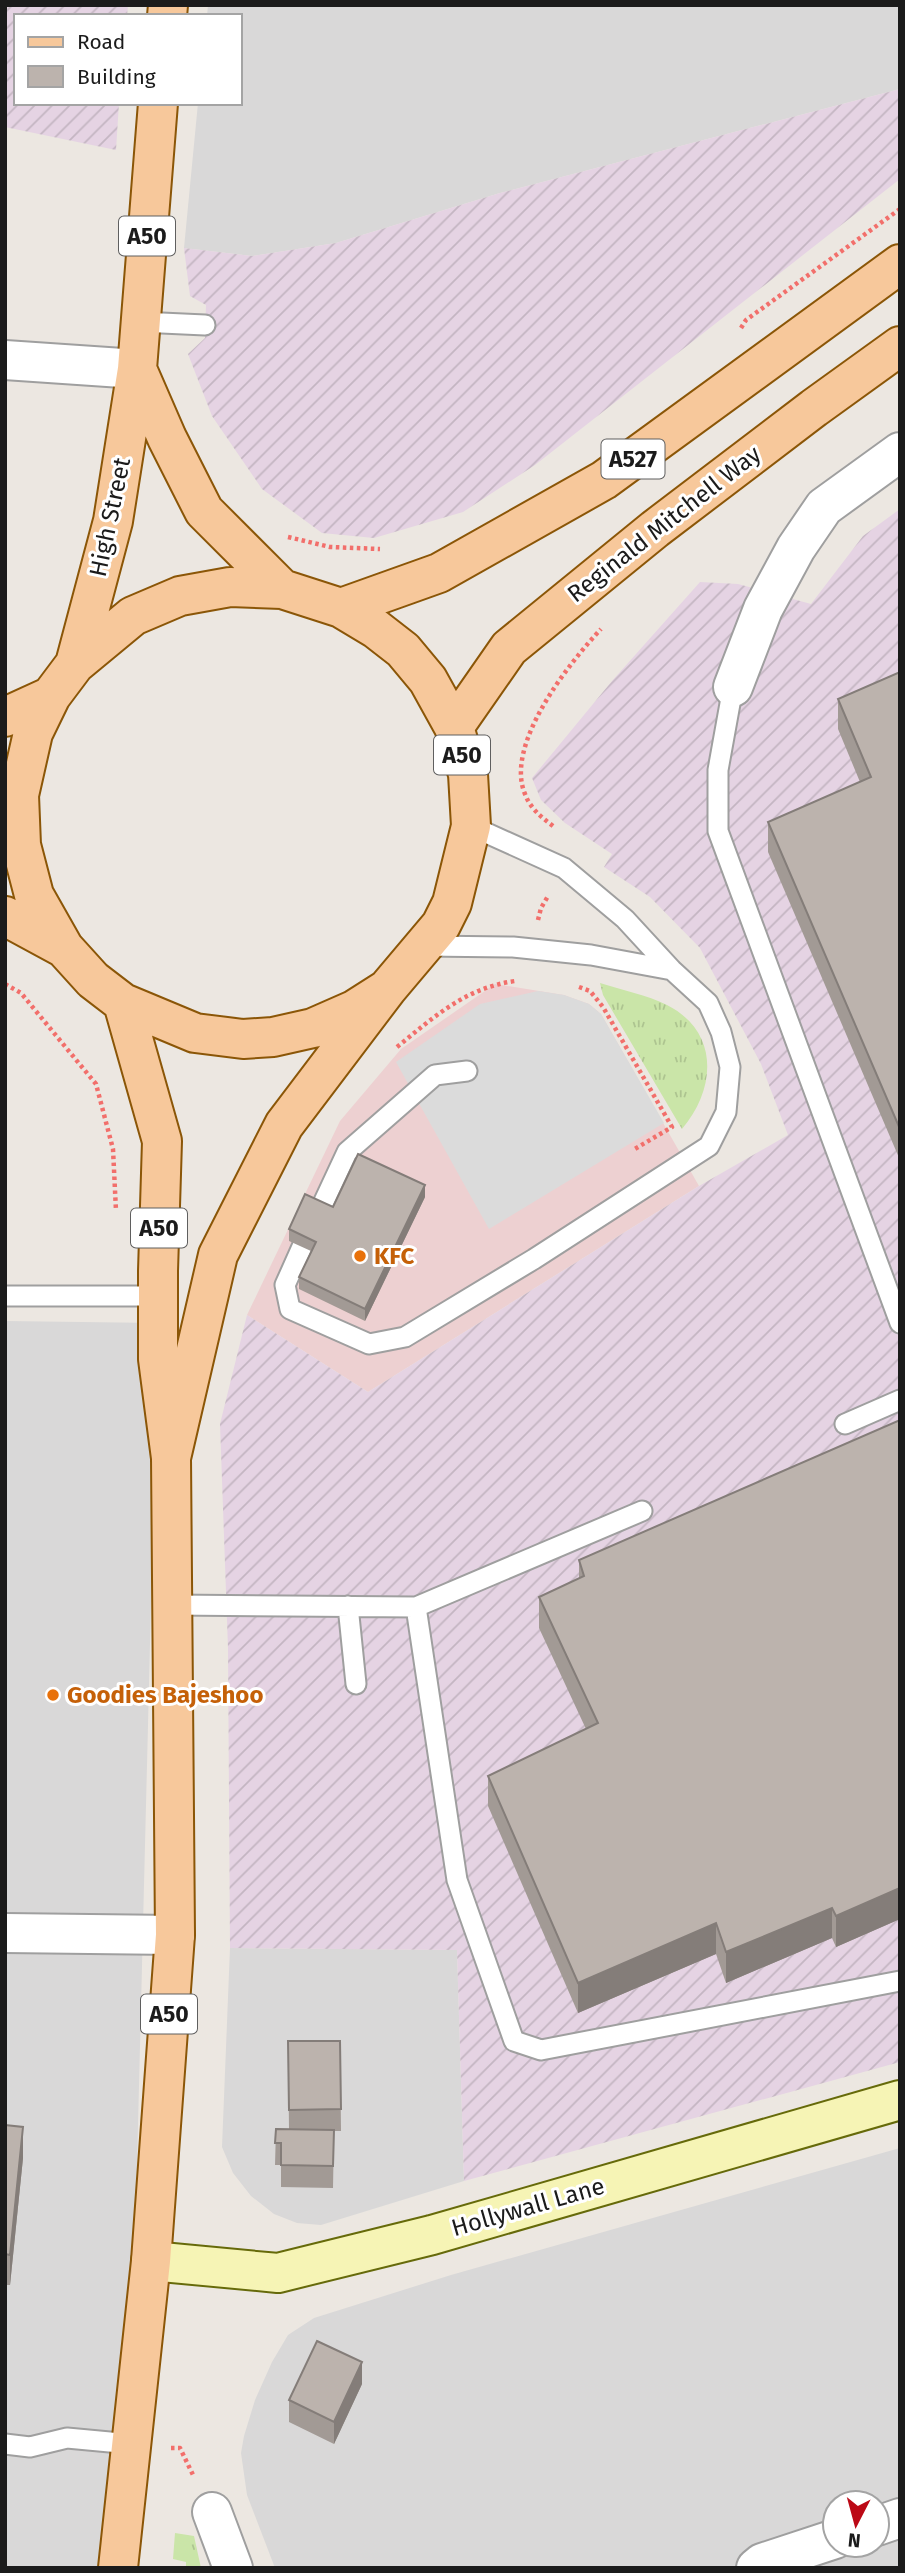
<svg xmlns="http://www.w3.org/2000/svg" width="905" height="2573" font-family="'Fira Sans',sans-serif">
<style>
.residential{fill:#d9d8d8;fill-rule:evenodd}
.commercial{fill:#edd0d1}
.industrial{fill:url(#industrial-furrows)}
.grass{fill:url(#grass-tufts)}
.parking{fill:#dbdbdb}
.lines{fill:none;stroke-linecap:round;stroke-linejoin:round}
.lane-casing{stroke:#9f9f9f;stroke-width:23}
.street-casing{stroke:#9f9f9f;stroke-width:42}
.secondary-casing{stroke:#666a0a;stroke-width:42}
.primary-casing{stroke:#8b5607;stroke-width:42}
.path{stroke:#f26f6b;stroke-width:4.5;stroke-dasharray:3.5 3.5;stroke-linecap:butt}
.lane{stroke:#fff;stroke-width:19}
.street{stroke:#fff;stroke-width:38}
.secondary{stroke:#f6f4b5;stroke-width:38}
.primary{stroke:#f7c89b;stroke-width:38}
.wall{fill:#a29a95}
.shaded-wall{fill:#847d79}
.building{fill:#bcb3ad;stroke:#847d79;stroke-width:2}
.food-dot{fill:#e8710a;stroke:#fff;stroke-width:2.5}
.labels{text-anchor:middle;stroke-width:6;stroke-linejoin:round;paint-order:stroke}
.shield{fill:#fff;stroke:#5f5f5f;stroke-width:2}
.shield-label{font-size:23px;font-weight:bold;fill:#1b1b1b}
.street-label{font-size:24px;fill:#1b1b1b;stroke:#fff}
.food-label{font-size:24px;font-weight:bold;fill:#c56008;stroke:#fff;text-anchor:start}
</style>
<defs>
<pattern id="industrial-furrows" width="10" height="10" patternUnits="userSpaceOnUse" patternTransform="scale(1.75)"><rect width="10" height="10" fill="#e5d3e3"/><path d="M-1 1l2-2M0 10L10 0M9 11l2-2" fill="none" stroke="#c4b5c2"/></pattern>
<pattern id="grass-tufts" width="24" height="20" patternUnits="userSpaceOnUse" patternTransform="scale(1.75)"><rect width="24" height="20" fill="#cae5a8"/><path d="M3 7l-1-3M5 7V3M7 7l1-3M15 17l-1-3M17 17v-4M19 17l1-3" fill="none" stroke="#adc490"/></pattern>
</defs>
<rect width="100%" height="100%" fill="#ece7e1"/>
<path class="residential" d="M 208,5 L 900,5 L 900,89 L 500,193 L 336,243 L 252,256 L 184,248 L 198,103 L 240,103 L 240,16 L 207,16 Z
M 5,1321 L 158,1323 L 127,2568 L 5,2568 Z
M 230,1948 L 457,1950 L 464,2181 L 321,2225 L 297,2223 L 274,2214 L 251,2196 L 233,2173 L 222,2147 Z
M 900,2148 L 900,2568 L 275,2568 L 247,2495 L 241,2453 L 244,2436 L 255,2400 L 272,2362 L 288,2335 L 314,2318 L 451,2275 ZM 835,2503 L 877,2503 L 877,2545 L 835,2545 Z"/>
<path class="commercial" d="M 495,984 L 564,995 L 589,1004 L 601,1014 L 699,1186 L 368,1392 L 247,1315 L 340,1121 L 401,1049 Z"/>
<path class="industrial" d="M 5,5 L 128,5 L 127,16 L 16,16 L 16,103 L 119,103 L 116,150 L 5,127 Z
M 900,89 L 900,179 L 535,465 L 463,512 L 374,538 L 322,533 L 262,489 L 212,416 L 188,354 L 205,338 L 206,305 L 190,296 L 184,248 L 252,256 L 336,243 L 500,193 Z
M 900,509 L 900,2062 L 464,2181 L 457,1950 L 230,1948 L 228,1648 L 220,1424 L 247,1315 L 368,1392 L 699,1186 L 788,1135 L 761,1064 L 700,948 L 650,897 L 604,867 L 612,854 L 565,823 L 541,800 L 532,778 L 612,681 L 700,582 L 738,584 L 811,604 L 863,536 Z"/>
<path class="grass" d="M 600,983 C 622,990 647,995 667,1005 C 720,1032 716,1089 682,1129 L 603,995 Z
M 175,2533 L 194,2536 L 201,2568 L 186,2568 L 186,2562 L 173,2559 Z"/>
<path class="parking" d="M 538,991 L 564,995 L 589,1004 L 601,1014 L 664,1123 L 489,1229 L 396,1062 L 480,1004 Z"/>
<g class="lines">
<g class="lane-casing">
<path id="lane" d="M 140,322 L 205,325
M 733,687 L 718,770 L 718,831 L 900,1323
M 424,946 L 513,947 L 591,955 L 672,970
M 319,1212 L 347,1152 L 435,1075 L 467,1071
M 302,1247 L 285,1285 L 290,1309 L 369,1344 L 405,1337 L 534,1259 L 709,1146 L 726,1112 L 730,1067 L 721,1032 L 708,1003 L 672,970 L 625,919 L 564,868 L 471,826
M 5,1296 L 158,1296
M 845,1424 L 900,1400
M 172,1605 L 416,1607 L 642,1511
M 348,1606 L 356,1684
M 416,1607 L 457,1880 L 514,2041 L 541,2050 L 900,1981
M 5,2444 L 30,2447 L 67,2438 L 131,2444"/>
</g>
<g class="street-casing">
<path id="street" d="M 5,360 L 137,369
M 733,687 L 763,609 L 796,548 L 824,507 L 900,452
M 5,1933 L 175,1935
M 212,2512 L 233,2568
M 877,2526 L 900,2518
M 756,2568 L 762,2563 L 835,2539"/>
</g>
<g class="secondary-casing">
<path id="secondary" d="M 151,2261 L 278,2273 L 432,2235 L 900,2100"/>
</g>
<g class="primary-casing">
<path id="primary" d="M 167,16 L 168,5
M 137,369 L 167,438 L 204,511 L 282,589
M 341,608 L 439,573 L 604,480 L 900,264
M 75,664 L 113,521 L 137,369 L 158,103
M 5,717 L 51,696
M 454,727 L 509,648 L 655,529 L 814,408 L 900,346
M 5,916 L 64,948
M 171,1458 L 218,1255 L 284,1125 L 387,989 L 441,925 L 452,903 L 471,826 L 468,774 L 454,727 L 428,680 L 403,650 L 376,629 L 341,608 L 282,589 L 230,587 L 180,596 L 133,616 L 75,664 L 51,696 L 33,733 L 19,795 L 21,845 L 34,895 L 64,948 L 93,980 L 123,1003 L 195,1033 L 243,1039 L 273,1037 L 313,1028 L 354,1010 L 387,989
M 118,2568 L 151,2261 L 175,1935 L 171,1458 L 158,1359 L 158,1271 L 162,1141 L 123,1003"/>
</g>
<path class="path" d="M 741,328 L 746,320 L 900,209
M 288,537 L 330,547 L 380,549
M 553,826 C 541,817 530,808 525,794 C 504,745 569,663 601,629
M 538,920 L 541,908 L 548,896
M 5,984 L 21,993 L 96,1084 L 113,1149 L 116,1211
M 579,987 L 590,991 L 603,1007 L 672,1127 L 633,1150
M 397,1047 C 434,1017 465,988 515,981
M 171,2448 L 180,2448 L 194,2477"/>
<use href="#lane" class="lane"/>
<use href="#street" class="street"/>
<use href="#secondary" class="secondary"/>
<use href="#primary" class="primary"/>
</g>
<path class="wall" d="M 900,672 L 900,1160 L 768,852 L 768,822 L 860,782 L 838,729 L 838,699 Z
M 425,1197 L 365,1321 L 299,1289 L 299,1277 L 311,1251 L 289,1241 L 289,1229 L 333,1207 Z
M 900,1420 L 900,1919 L 836,1947 L 832,1938 L 726,1983 L 716,1954 L 578,2013 L 488,1806 L 488,1776 L 586,1729 L 539,1628 L 539,1597 L 579,1579 L 579,1560 Z
M 288,2041 L 340,2041 L 341,2131 L 334,2131 L 333,2188 L 281,2187 L 281,2165 L 275,2165 L 276,2129 L 289,2129 Z
M 5,2125 L 23,2158 L 10,2285 L 5,2285 Z
M 362,2384 L 334,2444 L 289,2422 L 289,2400 Z"/>
<path class="shaded-wall" d="M 425,1185 L 425,1197 L 365,1321 L 365,1309 Z
M 900,1888 L 900,1919 L 836,1947 L 836,1916 Z
M 832,1908 L 832,1938 L 726,1983 L 726,1952 Z
M 716,1923 L 716,1954 L 578,2013 L 578,1983 Z
M 23,2127 L 23,2158 L 10,2285 L 10,2255 Z
M 362,2362 L 362,2384 L 334,2444 L 334,2422 Z"/>
<path class="building" d="M 900,672 L 900,1129 L 768,822 L 871,777 L 838,699 Z
M 358,1154 L 425,1185 L 365,1309 L 299,1277 L 316,1242 L 289,1229 L 305,1194 L 333,1207 Z
M 900,1420 L 900,1888 L 836,1916 L 832,1908 L 726,1952 L 716,1923 L 578,1983 L 488,1776 L 598,1723 L 539,1597 L 584,1576 L 579,1560 Z
M 288,2041 L 340,2041 L 341,2109 L 289,2110 Z
M 5,2125 L 23,2127 L 10,2255 L 5,2254 Z
M 276,2129 L 334,2130 L 333,2166 L 281,2165 L 281,2143 L 275,2143 Z
M 317,2341 L 362,2362 L 334,2422 L 289,2400 Z"/>
<g class="food-dot">
<circle cx="360" cy="1256" r="7"/>
<circle cx="53" cy="1695" r="7"/>
</g>
<g class="labels">
<g class="shield">
<rect x="119" y="216.5" width="56" height="39" rx="5"/>
<rect x="601.5" y="439.5" width="63" height="39" rx="5"/>
<rect x="434" y="735.5" width="56" height="39" rx="5"/>
<rect x="131" y="1208.5" width="56" height="39" rx="5"/>
<rect x="141" y="1994.5" width="56" height="39" rx="5"/>
</g>
<g class="shield-label">
<text x="147" y="244">A50</text>
<text x="633" y="467">A527</text>
<text x="462" y="763">A50</text>
<text x="159" y="1236">A50</text>
<text x="169" y="2022">A50</text>
</g>
<g class="street-label">
<text transform="translate(110 517) rotate(-78)" y="8">High Street</text>
<text transform="translate(664 524) rotate(-38)" y="8">Reginald Mitchell Way</text>
<text transform="translate(528 2207) rotate(-16)" y="8">Hollywall Lane</text>
</g>
<g class="food-label">
<text x="374" y="1264">KFC</text>
<text x="67" y="1703">Goodies Bajeshoo</text>
</g>
</g>
<rect width="905" height="2573" fill="none" stroke="#1b1b1b" stroke-width="14"/>
<rect x="14" y="14" width="228" height="91" fill="#ffffff" stroke="#a4a4a4" stroke-width="2"/>
<rect x="28" y="37" width="35" height="10" fill="#f7c89b" stroke="#a4a4a4" stroke-width="2"/>
<text x="77" y="49" font-size="21" fill="#1b1b1b">Road</text>
<rect x="28" y="66" width="35" height="21" fill="#bcb3ad" stroke="#a4a4a4" stroke-width="2"/>
<text x="77" y="84" font-size="21" fill="#1b1b1b">Building</text>
<g transform="translate(856 2524) rotate(186)"><circle r="33" fill="#ffffff" stroke="#a4a4a4" stroke-width="2"/>
<path d="M0-5L12 26L0 18L-12 26Z" fill="#bc0916"/>
<text y="-10" font-size="19" font-weight="bold" text-anchor="middle" fill="#1b1b1b">N</text>
</g>
</svg>
